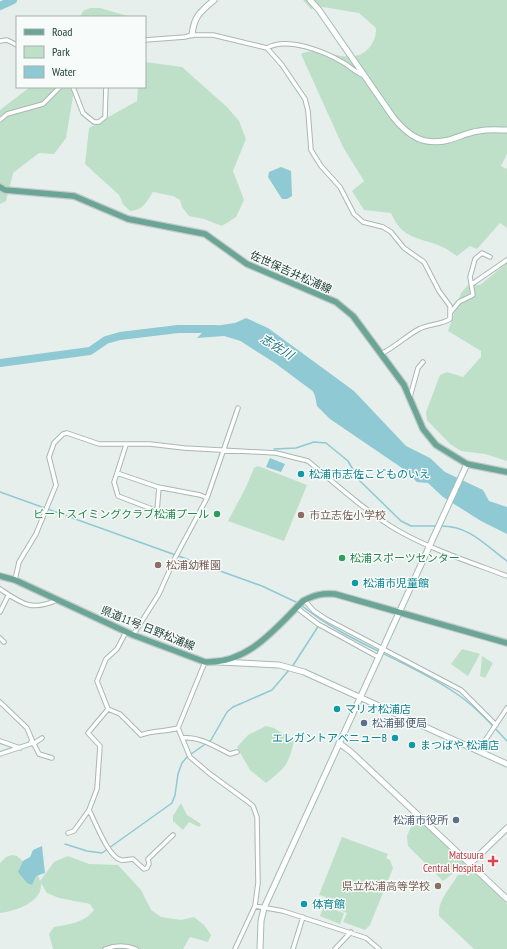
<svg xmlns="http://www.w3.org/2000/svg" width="507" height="949" font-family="'PT Sans Narrow','Noto Sans JP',sans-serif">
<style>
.green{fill:#bfe0c8}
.water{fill:#8ec9d4}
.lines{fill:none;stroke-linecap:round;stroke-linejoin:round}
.stream{stroke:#8ec9d4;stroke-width:1.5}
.river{stroke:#8ec9d4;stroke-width:8}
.street-casing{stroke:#a8b8b2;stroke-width:5.5}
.secondary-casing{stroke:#a4bbb3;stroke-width:7}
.primary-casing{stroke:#c2cac8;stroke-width:8}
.street{stroke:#fff;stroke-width:3.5}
.secondary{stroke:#fff;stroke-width:5}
.primary{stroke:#6aa596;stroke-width:5.5}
.culture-dot{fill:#0f9aa8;stroke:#f7fbf9;stroke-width:1.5}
.leisure-dot{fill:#2e9e5b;stroke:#f7fbf9;stroke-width:1.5}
.education-dot{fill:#8d6e63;stroke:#f7fbf9;stroke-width:1.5}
.service-dot{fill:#5c6f8a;stroke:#f7fbf9;stroke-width:1.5}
.health-dot{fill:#e0444e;stroke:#f7fbf9;stroke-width:1.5}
.labels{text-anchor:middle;stroke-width:3;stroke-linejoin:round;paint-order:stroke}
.street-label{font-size:11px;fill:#24423a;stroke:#f7fbf9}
.culture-label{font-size:11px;fill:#0d838f;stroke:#f7fbf9;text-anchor:start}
.leisure-label{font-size:11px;fill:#27864d;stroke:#f7fbf9;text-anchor:end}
.education-label{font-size:11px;fill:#785e54;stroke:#f7fbf9;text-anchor:start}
.service-label{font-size:11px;fill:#4e5e75;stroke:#f7fbf9;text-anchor:start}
.health-label{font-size:11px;fill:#be3a42;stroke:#f7fbf9;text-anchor:end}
.water-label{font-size:12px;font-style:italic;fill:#1c6f80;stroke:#f7fbf9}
</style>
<rect width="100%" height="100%" fill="#e6efeb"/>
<path class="green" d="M 303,0 L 507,0 L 507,154 L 501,166 L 507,169 L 507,228 L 500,223 L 477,249 L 470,246 L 457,256 C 451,252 444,247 438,245 C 415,237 401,237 391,213 L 364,210 L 352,191 L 364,181 L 343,147 L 301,54 C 321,43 350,69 369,48 C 374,42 376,36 376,28 L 359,13 L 323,7 L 311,9 Z
M 90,8 L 100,8 L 131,17 L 80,17 L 83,11 Z
M 145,62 L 182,67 L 227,107 L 239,121 L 246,139 L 233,171 L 244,200 L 236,217 L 222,226 L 204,219 L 189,216 L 182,207 L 180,200 L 173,196 L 153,192 C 146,202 144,210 130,211 L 123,204 L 119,195 L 85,164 L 89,128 L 137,101 L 138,87 L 145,87 Z
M 30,87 L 78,87 L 73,96 L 66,138 L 54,154 L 39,153 L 13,173 L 6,201 L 0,204 L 0,110 Z
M 507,263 L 507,461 L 485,454 L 461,451 L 450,444 L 427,420 L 426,412 L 440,375 L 447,372 L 463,377 L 481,357 L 481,351 L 448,331 L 461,293 L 468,285 L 480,285 Z
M 258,466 L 307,485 L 284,541 L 228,521 L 246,487 L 254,468 Z
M 462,649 L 480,654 L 468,676 L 451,664 Z
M 482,656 L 493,663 L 485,678 L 480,676 Z
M 266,726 L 274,728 L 294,741 C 288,766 286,767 266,783 L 250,770 L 237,747 L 248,735 Z
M 181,803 L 187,815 L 201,824 L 199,827 L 189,822 L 183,830 L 173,821 L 173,816 Z
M 415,817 L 465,864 L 443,881 L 408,846 L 407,836 Z
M 342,837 L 388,854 L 386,858 L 390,860 L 393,868 L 370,925 L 365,930 L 343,922 L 347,913 L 323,904 L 326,897 L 319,895 Z
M 12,855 L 17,856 L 38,875 L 40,881 L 54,862 L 68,856 L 89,864 L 118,865 L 141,890 L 151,910 L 161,917 L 181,920 L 194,917 L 204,925 L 211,935 L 208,942 L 190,937 L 183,949 L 53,949 L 49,934 L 54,927 C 70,924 84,923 94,910 L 90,904 L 59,898 L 47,893 L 41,883 C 43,902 16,911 0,913 L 0,863 L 6,857 Z
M 470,869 L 507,904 L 507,949 L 474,949 L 439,916 C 437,901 451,887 458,875 L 463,875 Z
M 324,906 L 344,913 L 340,924 L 320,916 Z"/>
<path class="water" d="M 281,167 L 291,171 L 292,196 L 287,199 L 282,199 L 268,177 L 269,172 Z
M 246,318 L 268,328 L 354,391 L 406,446 L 430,458 L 445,472 L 483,490 L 489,501 L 507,507 L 507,534 L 481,521 L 443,497 L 428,483 L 417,482 L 402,468 L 330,419 L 317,406 L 315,396 L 307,378 L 289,365 L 258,346 L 224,336 L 197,338 L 208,327 L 235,323 Z
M 270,458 L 285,464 L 281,472 L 266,467 Z
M 42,846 L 45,873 L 36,876 L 32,885 L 27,883 L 18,872 L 23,861 L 30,857 L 33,850 Z"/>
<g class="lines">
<path class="stream" d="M 274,449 L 296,448 L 314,442 L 326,443 L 348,461 L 359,480 L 401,521 L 411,526 L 437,526
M 0,492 L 262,586 L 298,603
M 441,526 C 470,526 485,545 507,561
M 301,605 C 346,642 405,659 454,692 C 474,705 490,723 507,741
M 292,667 L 319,625
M 65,844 L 87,851 L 102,853 L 172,803 L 175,795 L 178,774 L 182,763 L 187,757 L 211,740 L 227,712 L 233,707 L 272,690 L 289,670"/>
<path class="river" d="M 0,6 L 13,0
M 243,338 L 279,361 L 318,390
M 0,363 L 90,351 L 106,340 L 120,336 L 178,329 L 216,329"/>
<g class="street-casing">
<path id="street" d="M 145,40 L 185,37 L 192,35 L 213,35 L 267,48 L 282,65 L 305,99 L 308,111 L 311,150 L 321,166 L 340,187 L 354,214 L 363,222 L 383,227 L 391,232 L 404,248 L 424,262 L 439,291 L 450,306 L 450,319 C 440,325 429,324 419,329 C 406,336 395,347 381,354
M 0,41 L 7,40 L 17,45
M 267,48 C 287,36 326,52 344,63 C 352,68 356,73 365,76
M 73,87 L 83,113 L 94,122 L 99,122 L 105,117 L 106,87
M 0,120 L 7,114 L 43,104 L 60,87
M 472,284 L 507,260
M 451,312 L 459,302 L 473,295 L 470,277 L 475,259 L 482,253 L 490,257
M 410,397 L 418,368 L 423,362
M 126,445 L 117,473 L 158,487 L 200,495 L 207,498
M 117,473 L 114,482 L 118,496 L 157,511 L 159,487
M 15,580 L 19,562 L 36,534 L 56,485 L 49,457 L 54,443 L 63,434 L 67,433 L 99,444 L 150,444 L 184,448 L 276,453 L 308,461 C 334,483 368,513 397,530 C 432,550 470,562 507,576
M 0,589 C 21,603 31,612 57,600
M 305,601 L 314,611 L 326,619 L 461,690 L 496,725
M 297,608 L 318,624 L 378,657
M 0,612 L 8,596
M 126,632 L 117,649 L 106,659 L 97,681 L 108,709 L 120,714 L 141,735 C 153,730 165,732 178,728 L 205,662
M 133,635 L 159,594 L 175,558 L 207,498 L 238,408
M 0,638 L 4,642
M 0,702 L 27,728 L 32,740 L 30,744 L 0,754
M 108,709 L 88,733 L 100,746 L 97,789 L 89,810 C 95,821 108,857 121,860 C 124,861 130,859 133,859 L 144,869 L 147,868 L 149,864 L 148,859 L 173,835
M 178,728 L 190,757 L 210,774 L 247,801 L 253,806 L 257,817 L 258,883 L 255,906 L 235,949
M 182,738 C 199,736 216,747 230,754 L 237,752
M 32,740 L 39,754 L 52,758
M 0,741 L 20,748
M 33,744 L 42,738
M 478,751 L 507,708
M 68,833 L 74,831 L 89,810
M 255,906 L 283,911 L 366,938 L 379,949
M 105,949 C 115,945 126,945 136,949
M 293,949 L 303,917
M 335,949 L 351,932"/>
</g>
<g class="secondary-casing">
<path id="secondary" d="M 310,0 L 319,10 L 393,117 C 409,137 424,146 449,140 C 459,137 469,132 479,131 C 488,129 498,130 507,130
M 192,35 C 194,16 200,12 214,0
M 219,662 L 279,665 L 304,672 L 507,764
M 339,743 L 351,752 L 507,899
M 470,864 L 507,828
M 260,949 L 261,921 L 264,908 L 467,464"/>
</g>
<g class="primary-casing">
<path id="primary" d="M 0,187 L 5,190 L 74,196 L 128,219 L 205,234 L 247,264 L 336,302 L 353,316 L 404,385 L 423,429 L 436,445 L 467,464 L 507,472
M 0,576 L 15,580 L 133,635 L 205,662 C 248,664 275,629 303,601 C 314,595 322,593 335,594 L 507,643"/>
</g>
<use href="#street" class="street"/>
<use href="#secondary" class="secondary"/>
<use href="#primary" class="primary"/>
</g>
<g class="culture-dot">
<circle cx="301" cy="474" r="4"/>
<circle cx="355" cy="583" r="4"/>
<circle cx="337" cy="709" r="4"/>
<circle cx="395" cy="738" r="4"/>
<circle cx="412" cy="745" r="4"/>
<circle cx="304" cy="904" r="4"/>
</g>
<g class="leisure-dot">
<circle cx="217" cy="514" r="4"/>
<circle cx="342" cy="558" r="4"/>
</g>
<g class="education-dot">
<circle cx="301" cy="515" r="4"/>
<circle cx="158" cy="565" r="4"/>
<circle cx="438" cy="886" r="4"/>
</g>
<g class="service-dot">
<circle cx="364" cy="723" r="4"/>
<circle cx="456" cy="820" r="4"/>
</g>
<path class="health-dot" d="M491 855h4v4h4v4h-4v4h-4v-4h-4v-4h4z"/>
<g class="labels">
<g class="street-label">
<text transform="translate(291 272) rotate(24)" y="4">佐世保吉井松浦線</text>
<text transform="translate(148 628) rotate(22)" y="4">県道11号 日野松浦線</text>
</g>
<g class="culture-label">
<text x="309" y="478">松浦市志佐こどものいえ</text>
<text x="363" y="587">松浦市児童館</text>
<text x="345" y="713">マリオ松浦店</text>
<text x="387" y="742" text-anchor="end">エレガントアベニューB</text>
<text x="420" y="749">まつばや 松浦店</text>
<text x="312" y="908">体育館</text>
</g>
<g class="leisure-label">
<text x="209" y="518">ビートスイミングクラブ松浦プール</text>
<text x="350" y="562" text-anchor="start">松浦スポーツセンター</text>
</g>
<g class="education-label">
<text x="309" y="519">市立志佐小学校</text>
<text x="166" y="569">松浦幼稚園</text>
<text x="430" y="890" text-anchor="end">県立松浦高等学校</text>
</g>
<g class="service-label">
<text x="372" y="727">松浦郵便局</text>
<text x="448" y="824" text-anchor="end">松浦市役所</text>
</g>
<g class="health-label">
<text x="484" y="859">Matsuura<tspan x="484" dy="13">Central Hospital</tspan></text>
</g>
<g class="water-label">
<text transform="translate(277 347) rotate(32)" y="4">志佐川</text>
</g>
</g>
<rect x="16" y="16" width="130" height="72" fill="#f7fbf9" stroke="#a3b1ad"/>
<rect x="24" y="29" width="20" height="6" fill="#6aa596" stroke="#a3b1ad"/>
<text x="52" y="36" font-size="12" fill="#24423a">Road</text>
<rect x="24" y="46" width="20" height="12" fill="#bfe0c8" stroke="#a3b1ad"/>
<text x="52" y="56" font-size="12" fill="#24423a">Park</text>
<rect x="24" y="66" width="20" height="12" fill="#8ec9d4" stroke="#a3b1ad"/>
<text x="52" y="76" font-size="12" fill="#24423a">Water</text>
</svg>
